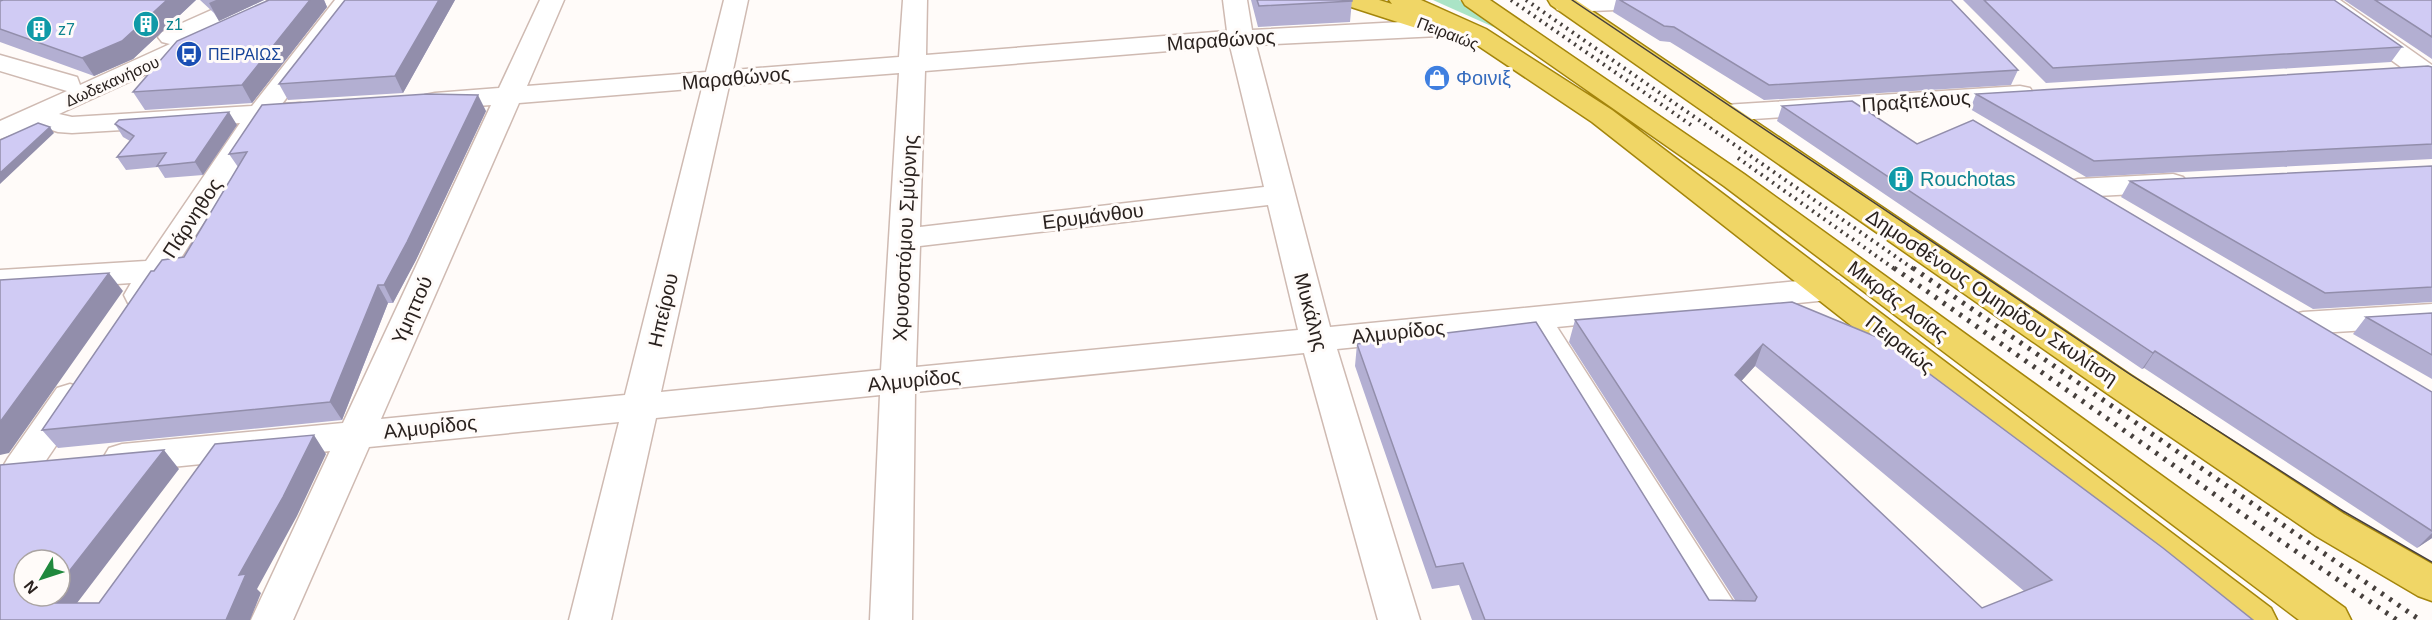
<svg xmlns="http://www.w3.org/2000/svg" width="2432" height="620" font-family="Arial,sans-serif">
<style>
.green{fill:#aae4c6}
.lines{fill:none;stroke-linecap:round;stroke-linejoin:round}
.minor-casing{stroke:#cfbab2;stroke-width:3}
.major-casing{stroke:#a4850b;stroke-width:3}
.minor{fill:#fff;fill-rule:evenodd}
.major{fill:#f0d666;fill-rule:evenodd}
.tram{stroke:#47403d;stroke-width:1.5}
.rail-far1{stroke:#47403d;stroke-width:4;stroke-dasharray:2 5;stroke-linecap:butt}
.rail{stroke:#47403d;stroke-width:5;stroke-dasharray:3 7;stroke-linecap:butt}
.wall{fill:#b3afd2;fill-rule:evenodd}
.shaded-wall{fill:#928eab}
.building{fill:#d0cbf4;stroke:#928eab;stroke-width:1.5;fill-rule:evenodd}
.labels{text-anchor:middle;stroke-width:6;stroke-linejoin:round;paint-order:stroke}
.far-culture-label{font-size:16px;fill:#0d838f;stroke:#fffbf9;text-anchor:start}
.far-street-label{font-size:16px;fill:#2a221f;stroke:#fffbf9}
.far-transit-label{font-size:16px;fill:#164399;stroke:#fffbf9;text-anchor:start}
.street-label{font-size:20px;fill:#2a221f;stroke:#fffbf9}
.shop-label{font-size:20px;fill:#366cbe;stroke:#fffbf9;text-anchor:start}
.culture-label{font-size:20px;fill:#0d838f;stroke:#fffbf9;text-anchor:start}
</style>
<rect width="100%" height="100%" fill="#fffbf9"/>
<path class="green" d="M 1433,0 L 1459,0 L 1507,33 L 1444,5 Z"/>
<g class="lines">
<g class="minor-casing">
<path id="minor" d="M 234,0 L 266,0 L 263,5 L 204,32 L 212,34 L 216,39 L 212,44 L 59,114 L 72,117 L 252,106 L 335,0 L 360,0 L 282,104 L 300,103 L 310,105 L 314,111 L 310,117 L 269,121 L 152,303 L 140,306 L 128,303 L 124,295 L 131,283 L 0,292 L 0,270 L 146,261 L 240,123 L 72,133 L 58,132 L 36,125 L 0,139 L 0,121 L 67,91 L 0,71 L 0,55 L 77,77 L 80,85 L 170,44 L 162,42 L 158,37 L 162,32 Z
M 540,0 L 564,0 L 527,86 L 706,72 L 724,0 L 748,0 L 733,70 L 899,57 L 903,0 L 927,0 L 926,55 L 1227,31 L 1223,0 L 1247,0 L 1252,30 L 1439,20 L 1448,23 L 1452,28 L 1448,33 L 1439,36 L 1256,45 L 1330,327 L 1828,278 L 1839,281 L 1844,289 L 1839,297 L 1828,300 L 1557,327 L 1745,620 L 1702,620 L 1525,330 L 1337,349 L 1420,620 L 1378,620 L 1304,353 L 915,392 L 912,620 L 870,620 L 880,395 L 656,418 L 611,620 L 569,620 L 619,422 L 369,447 L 293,620 L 251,620 L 330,451 L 122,472 L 109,468 L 103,458 L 109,448 L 122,444 L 343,423 L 491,105 L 435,109 L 425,107 L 421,101 L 425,95 L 435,93 L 499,88 ZM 1230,46 L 1264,187 L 920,227 L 925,71 ZM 899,73 L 881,370 L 661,392 L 729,86 ZM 702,88 L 625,395 L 381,419 L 519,103 ZM 1268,205 L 1298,330 L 916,367 L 920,246 Z
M 1557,0 L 1703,0 L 1700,5 L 1691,7 L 1566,12 L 1557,10 L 1554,5 Z
M 2312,0 L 2340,0 L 2432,65 L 2432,85 L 2423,83 L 2315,5 Z
M 2020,86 L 2030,88 L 2034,94 L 2030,100 L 1724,121 L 1714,119 L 1710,113 L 1714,107 L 1724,105 Z
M 2173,174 L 2183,177 L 2188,183 L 2183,189 L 2173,192 L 2078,197 L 2068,194 L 2063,188 L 2068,182 L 2078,179 Z
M 2432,304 L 2432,326 L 2303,334 L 2291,331 L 2286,323 L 2291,315 L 2303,312 Z
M 70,384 L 83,388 L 88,397 L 83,406 L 34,478 L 21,482 L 8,478 L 2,468 L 8,458 L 57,388 Z"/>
</g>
<g class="major-casing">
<path id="major" d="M 1342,0 L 1379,0 L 1392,4 L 1389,0 L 1421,0 L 1486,29 L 1612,110 L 2271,608 L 2277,620 L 2226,620 L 1592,122 L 1468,39 L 1433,24 L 1431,27 L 1422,30 L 1413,27 L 1345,5 Z
M 1462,0 L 1490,0 L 1744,174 L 2345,608 L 2351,620 L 2299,620 L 1724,186 L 1465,5 Z
M 1548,0 L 1576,0 L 2129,374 L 2344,514 L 2432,564 L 2432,601 L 2418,596 L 2316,536 L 2105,392 L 1551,5 Z"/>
</g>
<use href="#minor" class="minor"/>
<use href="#major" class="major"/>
<path class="tram" d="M 1572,0 L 2131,375 L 2343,511 L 2432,562"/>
<path class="rail-far1" d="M 1511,0 L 1691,125
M 1526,0 L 1915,270
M 1738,158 L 1896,270"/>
<path class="rail" d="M 1894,268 L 2275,537 L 2397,620
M 1913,268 L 2420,620"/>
</g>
<path class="wall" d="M 0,0 L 196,0 L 133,59 L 94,76 L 0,42 Z
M 200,0 L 264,0 L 219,21 L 214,13 Z
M 269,0 L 324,0 L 327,7 L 252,103 L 145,110 L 133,92 Z
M 345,0 L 455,0 L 403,93 L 288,100 L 279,84 Z
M 1251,0 L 1352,0 L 1350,22 L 1258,27 Z
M 1616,0 L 1951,0 L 2018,70 L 2011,85 L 1764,100 L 1670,42 L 1660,41 L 1613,12 Z
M 1963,0 L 2334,0 L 2402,47 L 2391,62 L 2046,83 Z
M 2344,0 L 2432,0 L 2432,59 Z
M 2432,67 L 2432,159 L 2086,177 L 1970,109 L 1976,94 Z
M 1782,106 L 1917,144 L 2432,392 L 2432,538 L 2417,548 L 2144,368 L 2142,369 L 1777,121 Z
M 486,111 L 416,260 L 393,303 L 388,303 L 342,420 L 58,448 L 42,430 L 154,271 L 184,257 L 238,167 L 229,154 Z
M 115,124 L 237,125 L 203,175 L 165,178 L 158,167 L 126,170 L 117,157 L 130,141 L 123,137 Z
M 2432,166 L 2432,302 L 2313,309 L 2121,197 L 2130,181 Z
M 1792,302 L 2253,620 L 1472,620 L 1459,585 L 1432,589 L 1355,366 L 1357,344 L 1709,600 L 1735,600 L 1569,342 L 1575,320 ZM 1755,366 L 2024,591 L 1982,608 L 1741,381 Z
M 2432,313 L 2432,379 L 2353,334 L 2366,317 Z"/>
<path class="shaded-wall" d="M 167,0 L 196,0 L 133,59 L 94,76 L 82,58 Z
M 216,0 L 264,0 L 219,21 L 209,3 Z
M 310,0 L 324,0 L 327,7 L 252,103 L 242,85 Z
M 439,0 L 455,0 L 403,93 L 395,76 Z
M 478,95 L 486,111 L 416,260 L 393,303 L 384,285 Z
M 229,112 L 237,125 L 203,175 L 195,162 Z
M 50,127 L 54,133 L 0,184 L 0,173 Z
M 109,273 L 123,291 L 9,453 L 0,455 L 0,422 Z
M 378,285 L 388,303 L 342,420 L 330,402 Z
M 1763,344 L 1755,366 L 1727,397 L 1735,375 Z
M 2155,351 L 2144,368 L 2142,369 L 2153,353 Z
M 314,435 L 326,454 L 297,516 L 257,589 L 261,593 L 250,620 L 226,620 L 239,575 Z
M 164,450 L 179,469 L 74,607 L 50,603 L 53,596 L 60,596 L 60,583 Z
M 2432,533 L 2432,538 L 2417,548 Z"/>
<path class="building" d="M 3,0 L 167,0 L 122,41 L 82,58 L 0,29 L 0,1 Z
M 269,0 L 310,0 L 242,85 L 133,92 L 177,41 Z
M 345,0 L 439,0 L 395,76 L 279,84 Z
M 1257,0 L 1352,0 L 1352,1 L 1259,6 Z
M 1620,0 L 1951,0 L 2018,70 L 1769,85 L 1674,27 L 1664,26 Z
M 1984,0 L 2334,0 L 2402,47 L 2053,68 Z
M 2375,0 L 2432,0 L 2432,37 Z
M 2428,66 L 2432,67 L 2432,144 L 2094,161 L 1976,94 Z
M 427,94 L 478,95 L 407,242 L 384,285 L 378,285 L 330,402 L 42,430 L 151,271 L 154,271 L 162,260 L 184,257 L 247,152 L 229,154 L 262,105 Z
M 1852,101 L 1917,144 L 1973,120 L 2432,392 L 2432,531 L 2155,351 L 2153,353 L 1782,106 Z
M 229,112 L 195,162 L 157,166 L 166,153 L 117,157 L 134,136 L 115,124 L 119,120 Z
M 38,123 L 50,127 L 0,173 L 0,140 Z
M 2432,166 L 2432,287 L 2325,293 L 2130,181 Z
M 109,273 L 0,422 L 0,280 Z
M 1792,302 L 1884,340 L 2163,548 L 2253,620 L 1485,620 L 1463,563 L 1436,567 L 1357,344 L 1536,322 L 1709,600 L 1755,601 L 1757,597 L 1575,320 ZM 1763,344 L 2052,580 L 1982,608 L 1735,375 Z
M 2432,313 L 2432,355 L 2366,317 Z
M 314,435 L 283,497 L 239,575 L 246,574 L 226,620 L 0,620 L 0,465 L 164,450 L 60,583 L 60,560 L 24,560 L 24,596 L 53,596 L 50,603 L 99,603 L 215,444 Z"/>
<defs>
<g id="building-disc" transform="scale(1.35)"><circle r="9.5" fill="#0f9aa8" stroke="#fffbf9"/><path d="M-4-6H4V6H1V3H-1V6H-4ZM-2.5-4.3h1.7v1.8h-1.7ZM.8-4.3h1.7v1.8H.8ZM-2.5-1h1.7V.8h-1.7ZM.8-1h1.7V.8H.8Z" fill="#fff"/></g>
<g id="bus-disc" transform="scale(1.35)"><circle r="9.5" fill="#1a4fb4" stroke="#fffbf9"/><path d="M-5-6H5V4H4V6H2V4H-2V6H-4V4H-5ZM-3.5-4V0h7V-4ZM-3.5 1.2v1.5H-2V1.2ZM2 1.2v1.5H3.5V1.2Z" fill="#fff"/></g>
<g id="shop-disc" transform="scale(1.35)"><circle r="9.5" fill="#3f7fe0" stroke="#fffbf9"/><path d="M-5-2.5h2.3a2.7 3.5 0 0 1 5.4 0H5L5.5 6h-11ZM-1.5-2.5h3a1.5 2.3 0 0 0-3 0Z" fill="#fff"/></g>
</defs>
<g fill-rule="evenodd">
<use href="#building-disc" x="146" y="24"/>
<use href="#building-disc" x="39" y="29"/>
<use href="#bus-disc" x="189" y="54"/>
<use href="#shop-disc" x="1437" y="78"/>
<use href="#building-disc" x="1901" y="179"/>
</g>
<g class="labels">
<g class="far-culture-label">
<text x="166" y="30">z1</text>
<text x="58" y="35">z7</text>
</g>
<g class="far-street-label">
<text transform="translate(1448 33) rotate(21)" y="6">Πειραιώς</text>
<text transform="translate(112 81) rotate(-24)" y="6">Δωδεκανήσου</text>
</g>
<g class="far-transit-label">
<text x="208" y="60">ΠΕΙΡΑΙΩΣ</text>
</g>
<g class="street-label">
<text transform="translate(1221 40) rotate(-4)" y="7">Μαραθώνος</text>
<text transform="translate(736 78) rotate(-5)" y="7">Μαραθώνος</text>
<text transform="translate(1916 101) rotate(-4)" y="7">Πραξιτέλους</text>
<text transform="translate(1093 216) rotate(-7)" y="7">Ερυμάνθου</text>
<text transform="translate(192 218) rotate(-57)" y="7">Πάρνηθος</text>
<text transform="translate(905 238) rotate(-87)" y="7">Χρυσοστόμου Σμύρνης</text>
<text transform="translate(1992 297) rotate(34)" y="7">Δημοσθένους Ομηρίδου Σκυλίτση</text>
<text transform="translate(1898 301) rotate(37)" y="7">Μικράς Ασίας</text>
<text transform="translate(412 310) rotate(-66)" y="7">Υμηττού</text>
<text transform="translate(663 310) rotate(-77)" y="7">Ηπείρου</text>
<text transform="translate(1311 312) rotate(75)" y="7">Μυκάλης</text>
<text transform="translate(1398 332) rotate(-6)" y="7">Αλμυρίδος</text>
<text transform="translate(1900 344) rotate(38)" y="7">Πειραιώς</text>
<text transform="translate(914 380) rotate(-6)" y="7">Αλμυρίδος</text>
<text transform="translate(430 427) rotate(-6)" y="7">Αλμυρίδος</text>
</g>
<g class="shop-label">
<text x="1456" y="85">Φοινιξ</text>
</g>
<g class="culture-label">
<text x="1920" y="186">Rouchotas</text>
</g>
</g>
<g transform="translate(42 578) rotate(231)"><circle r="28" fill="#fffbf9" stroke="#aaa4a2" stroke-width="1.5"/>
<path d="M0-4.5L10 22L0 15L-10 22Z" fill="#20883d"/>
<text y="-9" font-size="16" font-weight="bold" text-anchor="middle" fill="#2a221f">N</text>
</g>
</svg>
